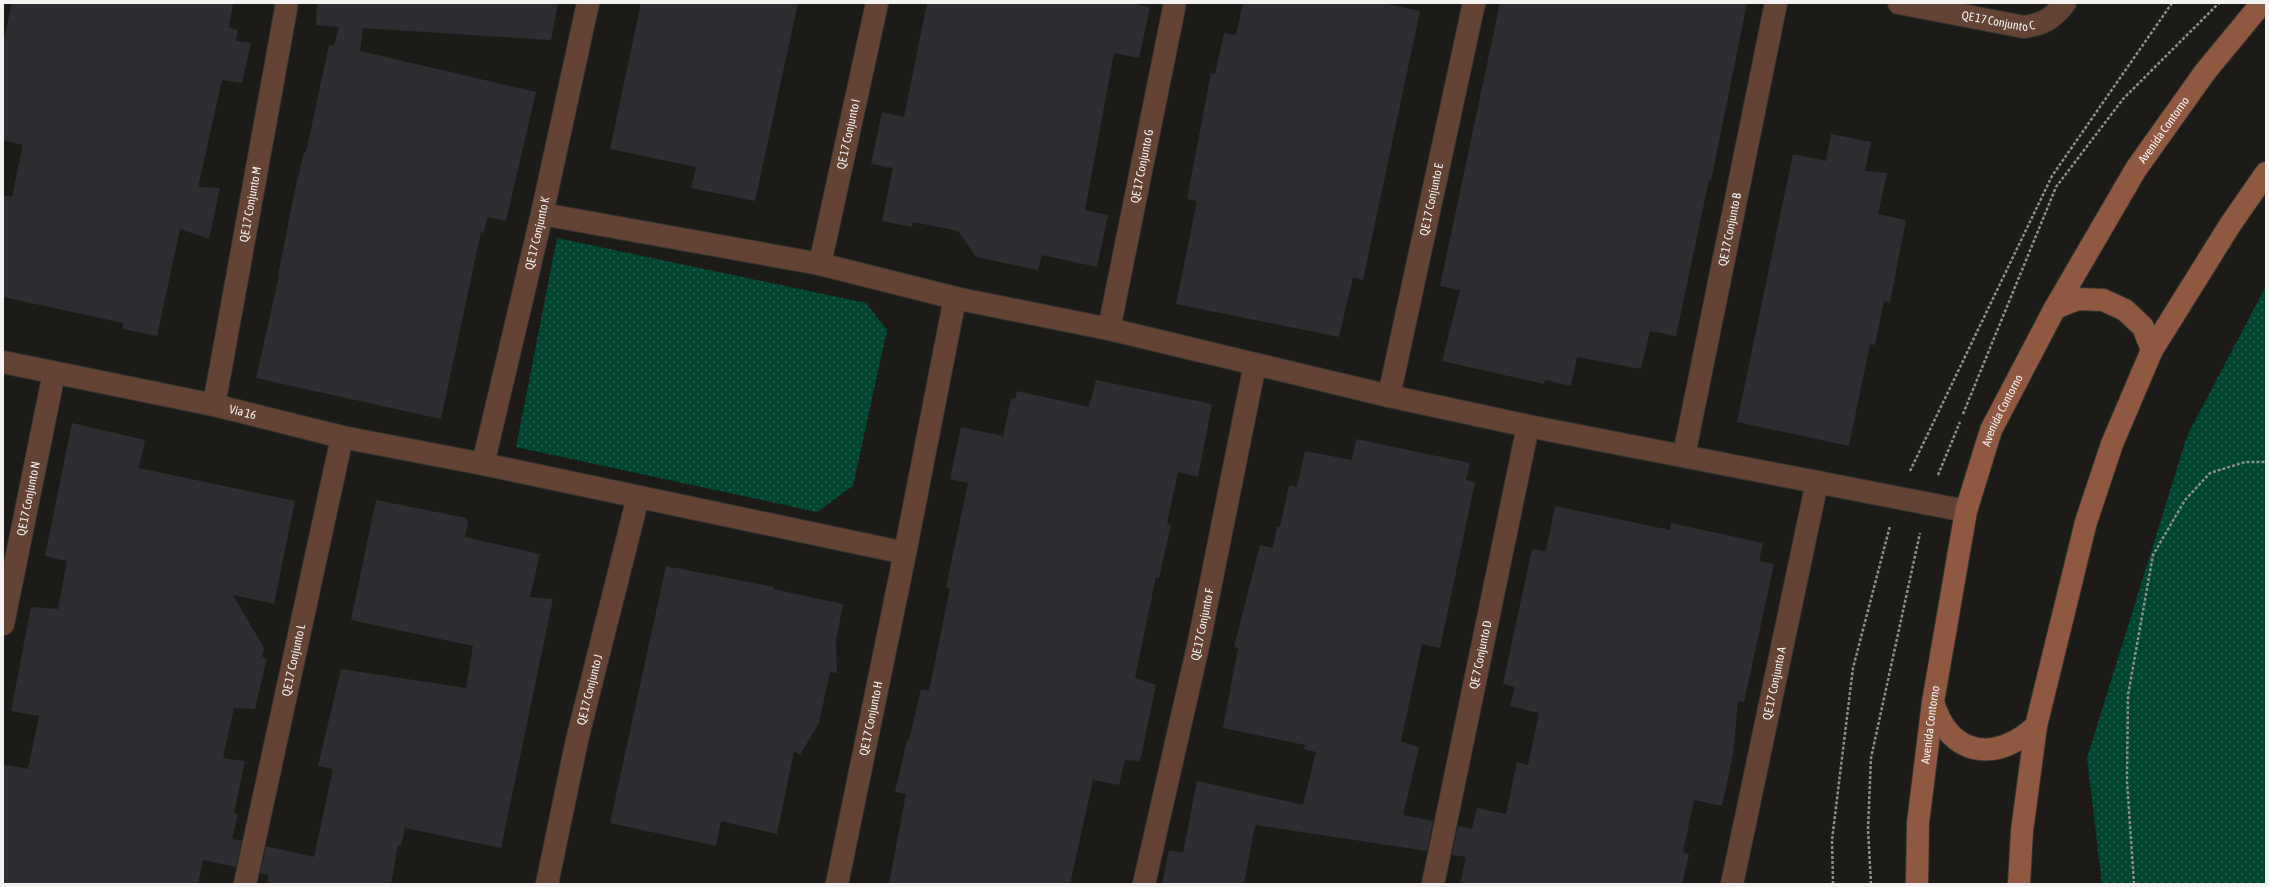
<svg xmlns="http://www.w3.org/2000/svg" width="2269" height="887" font-family="'Asap Condensed',sans-serif">
<style>
.park{fill:url(#park-dots)}
.building{fill:#2e2e32}
.lines{fill:none;stroke-linecap:round;stroke-linejoin:round}
.minor-casing{stroke:#363531;stroke-width:24}
.secondary-casing{stroke:#363531;stroke-width:24}
.path{stroke:#908f8c;stroke-width:2.5;stroke-dasharray:3 2;stroke-linecap:butt}
.minor{stroke:#654334;stroke-width:22}
.secondary{stroke:#8f5840;stroke-width:22}
.labels{text-anchor:middle;stroke-width:3.5;stroke-linejoin:round;paint-order:stroke}
.street-label{font-size:12px;fill:#f4f3f1;stroke:#060605}
</style>
<defs>
<pattern id="park-dots" width="8" height="8" patternUnits="userSpaceOnUse"><rect width="8" height="8" fill="#00452f"/><path d="M2 2h.1M6 6h.1" fill="none" stroke="#26604e" stroke-width="1.8" stroke-linecap="round"/></pattern>
</defs>
<rect width="100%" height="100%" fill="#1c1b17"/>
<path class="park" d="M 557,238 L 866,303 L 887,330 L 853,486 L 817,512 L 516,447 Z
M 2266,286 L 2266,884 L 2102,884 L 2087,758 L 2187,436 Z"/>
<path class="building" d="M 12,3 L 233,3 L 229,28 L 238,30 L 236,41 L 251,43 L 242,83 L 222,80 L 198,187 L 220,188 L 209,239 L 180,229 L 157,336 L 123,329 L 123,323 L 3,297 L 3,195 L 12,197 L 23,145 L 3,140 L 3,42 Z
M 317,3 L 558,3 L 551,40 L 363,28 L 360,51 L 536,92 L 506,221 L 487,217 L 484,233 L 481,232 L 441,419 L 256,378 L 279,276 L 278,276 L 294,194 L 304,152 L 306,152 L 329,45 L 334,46 L 339,27 L 316,25 Z
M 641,3 L 798,3 L 755,201 L 691,188 L 696,167 L 610,149 Z
M 927,3 L 1130,3 L 1150,7 L 1139,58 L 1114,53 L 1085,210 L 1108,215 L 1097,267 L 1042,255 L 1038,270 L 976,257 L 958,231 L 913,222 L 912,227 L 882,221 L 893,168 L 871,164 L 882,112 L 904,117 Z
M 1243,3 L 1383,3 L 1420,11 L 1363,280 L 1353,277 L 1339,337 L 1176,304 L 1197,201 L 1187,199 L 1211,73 L 1215,74 L 1224,33 L 1236,35 Z
M 1500,3 L 1747,3 L 1711,181 L 1709,180 L 1676,336 L 1650,331 L 1641,369 L 1577,357 L 1571,386 L 1545,380 L 1544,384 L 1442,361 L 1460,290 L 1440,286 Z
M 1831,134 L 1871,142 L 1865,171 L 1887,173 L 1878,214 L 1906,220 L 1890,303 L 1884,301 L 1875,345 L 1870,344 L 1849,446 L 1737,422 L 1793,154 L 1826,161 Z
M 1096,380 L 1212,404 L 1198,477 L 1178,472 L 1167,524 L 1171,525 L 1159,578 L 1156,577 L 1135,678 L 1156,685 L 1140,761 L 1125,760 L 1119,785 L 1093,780 L 1070,884 L 889,884 L 906,794 L 895,792 L 907,740 L 909,740 L 921,689 L 929,691 L 950,588 L 946,587 L 968,483 L 950,479 L 961,427 L 1003,436 L 1011,398 L 1015,399 L 1017,391 L 1089,407 Z
M 72,423 L 145,440 L 139,468 L 295,501 L 274,604 L 233,595 L 264,648 L 262,657 L 267,658 L 255,709 L 234,708 L 223,758 L 245,761 L 234,813 L 238,814 L 232,839 L 242,841 L 236,867 L 203,860 L 198,884 L 3,884 L 3,764 L 28,769 L 39,716 L 11,711 L 31,607 L 58,609 L 67,561 L 45,556 Z
M 1356,439 L 1470,463 L 1466,480 L 1475,482 L 1440,648 L 1422,644 L 1401,741 L 1419,748 L 1403,815 L 1433,821 L 1427,851 L 1255,825 L 1244,884 L 1162,884 L 1169,850 L 1183,853 L 1197,781 L 1303,805 L 1316,752 L 1304,749 L 1305,745 L 1223,728 L 1238,648 L 1234,647 L 1260,545 L 1273,548 L 1277,526 L 1280,527 L 1289,485 L 1297,487 L 1305,451 L 1352,460 Z
M 376,500 L 466,518 L 468,522 L 465,537 L 540,554 L 530,597 L 553,599 L 501,848 L 405,828 L 401,846 L 398,845 L 391,884 L 267,884 L 269,875 L 260,873 L 266,846 L 314,857 L 333,769 L 318,766 L 341,669 L 466,688 L 473,646 L 351,620 Z
M 1555,506 L 1670,530 L 1671,523 L 1763,543 L 1759,561 L 1774,564 L 1744,702 L 1738,701 L 1733,755 L 1722,806 L 1694,800 L 1683,852 L 1689,854 L 1682,884 L 1460,884 L 1466,857 L 1452,855 L 1458,826 L 1472,829 L 1477,808 L 1506,814 L 1517,762 L 1528,765 L 1539,713 L 1510,706 L 1515,687 L 1503,684 L 1532,549 L 1546,551 Z
M 666,566 L 774,587 L 773,589 L 843,604 L 836,641 L 837,673 L 830,672 L 819,723 L 800,755 L 794,751 L 777,834 L 721,821 L 716,846 L 610,823 Z"/>
<g class="lines">
<g class="minor-casing">
<g id="minor">
<path id="s1" d="M 1899,3 L 2024,27 C 2044,24 2052,19 2065,3"/>
<path d="M 542,214 L 820,264 L 955,298 L 1109,329 L 1389,396 L 1528,426 L 1966,511"/>
<path id="s2" d="M 820,264 L 877,3"/>
<path id="s3" d="M 1109,329 L 1175,3"/>
<path id="s4" d="M 3,362 L 214,405 L 342,437 L 483,464 L 905,553"/>
<path id="s5" d="M 1389,396 L 1474,3"/>
<path id="s6" d="M 214,405 L 287,3"/>
<path id="s7" d="M 1684,455 L 1776,3"/>
<path id="s8" d="M 483,464 L 542,214 L 588,3"/>
<path id="s9" d="M 3,624 L 54,373"/>
<path id="s10" d="M 245,884 L 342,437"/>
<path id="s11" d="M 547,884 L 577,740 L 638,497"/>
<path id="s12" d="M 837,884 L 905,553 L 955,298"/>
<path id="s13" d="M 1144,884 L 1199,642 L 1255,364"/>
<path id="s14" d="M 1433,884 L 1528,426"/>
<path id="s15" d="M 1732,884 L 1817,482"/>
</g>
</g>
<g class="secondary-casing">
<g id="secondary">
<path d="M 2055,308 L 2078,299 L 2103,300 L 2125,310 L 2143,327 L 2152,350"/>
<path d="M 1933,702 C 1950,757 1996,763 2036,726"/>
<path id="s16" d="M 1917,884 L 1918,823 L 1933,702 L 1966,511 L 1991,430 L 2055,308 L 2136,169 L 2205,72 L 2262,3"/>
<path d="M 2019,884 L 2022,831 L 2036,726 L 2086,522 L 2112,444 L 2152,350 L 2230,225 L 2266,173"/>
</g>
</g>
<path class="path" d="M 1963,414 L 2056,187 L 2123,99 L 2219,3
M 1910,471 L 2052,176 L 2172,3
M 1938,475 L 1960,422
M 1833,884 L 1832,840 L 1853,668 L 1890,526
M 1871,884 L 1868,829 L 1871,758 L 1920,533
M 2134,884 L 2127,781 L 2128,695 L 2153,555 L 2185,500 L 2210,473 L 2245,462 L 2266,462"/>
<use href="#minor" class="minor"/>
<use href="#secondary" class="secondary"/>
</g>
<g class="labels">
<g class="street-label">
<text dy="4" stroke="none"><textPath href="#s1" startOffset="101">QE 17 Conjunto C</textPath></text>
<text dy="4" stroke="none"><textPath href="#s16" startOffset="808">Avenida Contorno</textPath></text>
<text dy="4" stroke="none"><textPath href="#s2" startOffset="133">QE 17 Conjunto I</textPath></text>
<text dy="4" stroke="none"><textPath href="#s3" startOffset="166">QE 17 Conjunto G</textPath></text>
<text dy="4" stroke="none"><textPath href="#s5" startOffset="201">QE 17 Conjunto E</textPath></text>
<text dy="4" stroke="none"><textPath href="#s6" startOffset="204">QE 17 Conjunto M</textPath></text>
<text dy="4" stroke="none"><textPath href="#s7" startOffset="230">QE 17 Conjunto B</textPath></text>
<text dy="4" stroke="none"><textPath href="#s8" startOffset="237">QE 17 Conjunto K</textPath></text>
<text dy="4" stroke="none"><textPath href="#s16" startOffset="484">Avenida Contorno</textPath></text>
<text dy="4" stroke="none"><textPath href="#s4" startOffset="245">Via 16</textPath></text>
<text dy="4" stroke="none"><textPath href="#s9" startOffset="128">QE 17 Conjunto N</textPath></text>
<text dy="4" stroke="none"><textPath href="#s13" startOffset="266">QE 17 Conjunto F</textPath></text>
<text dy="4" stroke="none"><textPath href="#s14" startOffset="234">QE 7 Conjunto D</textPath></text>
<text dy="4" stroke="none"><textPath href="#s10" startOffset="229">QE 17 Conjunto L</textPath></text>
<text dy="4" stroke="none"><textPath href="#s15" startOffset="205">QE 17 Conjunto A</textPath></text>
<text dy="4" stroke="none"><textPath href="#s11" startOffset="199">QE 17 Conjunto J</textPath></text>
<text dy="4" stroke="none"><textPath href="#s12" startOffset="169">QE 17 Conjunto H</textPath></text>
<text dy="4" stroke="none"><textPath href="#s16" startOffset="160">Avenida Contorno</textPath></text>
</g>
</g>
<rect width="2269" height="887" fill="none" stroke="#f4f3f1" stroke-width="8"/>
</svg>
